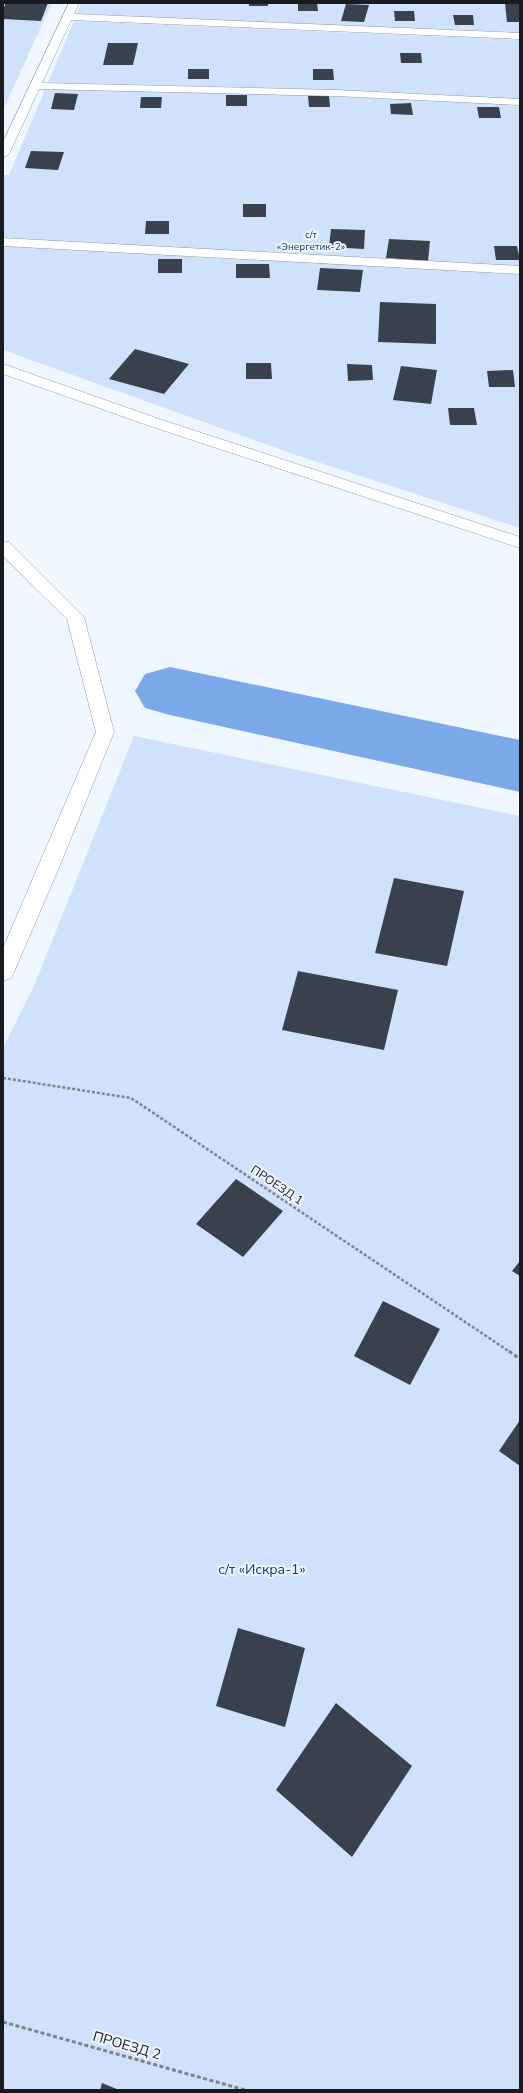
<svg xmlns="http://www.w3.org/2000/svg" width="523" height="2093" font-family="'Nunito Sans',sans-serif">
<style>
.green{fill:#d0e2fb}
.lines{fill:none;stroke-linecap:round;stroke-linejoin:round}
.river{fill:#7ba9e8;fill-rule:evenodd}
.building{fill:#39414c}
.service-casing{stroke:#9099a6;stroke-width:1}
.minor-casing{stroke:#9099a6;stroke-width:1}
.secondary-casing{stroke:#9099a6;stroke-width:1}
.path-far1{stroke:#7e8389;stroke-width:2.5;stroke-dasharray:3 2;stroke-linecap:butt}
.path{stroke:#7e8389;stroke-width:3;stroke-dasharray:4 2.5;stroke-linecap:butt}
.service{fill:#fff;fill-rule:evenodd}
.minor{fill:#fff;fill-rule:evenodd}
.secondary{fill:#fff;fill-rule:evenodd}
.labels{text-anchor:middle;stroke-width:4;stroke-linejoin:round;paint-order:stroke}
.far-park-label{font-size:10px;fill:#0e3b73;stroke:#eff6fe}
.street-label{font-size:12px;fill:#171b20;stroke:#eff6fe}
.near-park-label{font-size:14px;fill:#0e3b73;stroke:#eff6fe}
.near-street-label{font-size:14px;fill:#171b20;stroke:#eff6fe}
</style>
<rect width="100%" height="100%" fill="#eff6fe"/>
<path class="green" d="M 3,3 L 52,3 L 3,110 Z
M 81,3 L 520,3 L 520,33 L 77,14 Z
M 74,21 L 520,40 L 520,528 L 296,455 L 3,350 L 3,175 L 9,175 Z
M 134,736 L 520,816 L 520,2090 L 3,2090 L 3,1048 L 34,986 Z"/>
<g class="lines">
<path class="river" d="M 170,667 L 520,740 L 520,792 L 170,715 L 145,708 L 135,691 L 145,674 Z"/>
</g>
<path class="building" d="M 6,3 L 48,3 L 41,21 L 3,19 L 3,9 Z
M 249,3 L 268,3 L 268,6 L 249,6 Z
M 298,3 L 317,3 L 318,11 L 298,11 Z
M 505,3 L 520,3 L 520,22 L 507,22 Z
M 346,4 L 369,5 L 364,22 L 341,21 Z
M 394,11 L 414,11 L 415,21 L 395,21 Z
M 453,15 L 473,15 L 474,25 L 455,25 Z
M 108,43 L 138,43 L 133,65 L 103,65 Z
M 400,53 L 421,53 L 422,63 L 401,63 Z
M 188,69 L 209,69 L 209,79 L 188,79 Z
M 313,69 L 333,69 L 334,80 L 313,80 Z
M 55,93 L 78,94 L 74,110 L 51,109 Z
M 226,95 L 247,95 L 247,106 L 226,106 Z
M 308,96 L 329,96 L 330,107 L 309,107 Z
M 141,97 L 162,97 L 161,108 L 140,108 Z
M 411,103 L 413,115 L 391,114 L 390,104 Z
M 477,107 L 499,107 L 501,118 L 479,118 Z
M 31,151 L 64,152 L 58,170 L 25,168 Z
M 243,204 L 266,204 L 266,217 L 243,217 Z
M 146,221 L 169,221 L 169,234 L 145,234 Z
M 331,229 L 365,230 L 364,249 L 329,247 Z
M 389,239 L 430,241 L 428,261 L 386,258 Z
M 494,246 L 517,246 L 520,260 L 496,260 Z
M 158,259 L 182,259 L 182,273 L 158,273 Z
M 236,264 L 269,264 L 270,278 L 236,278 Z
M 320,268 L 363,270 L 360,292 L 317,290 Z
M 380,302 L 436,304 L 436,344 L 378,342 Z
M 135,349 L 189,364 L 164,394 L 109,379 Z
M 246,363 L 271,363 L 272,379 L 246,379 Z
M 347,364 L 372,365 L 373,380 L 348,381 Z
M 401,366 L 437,370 L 431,404 L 393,400 Z
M 513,370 L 515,387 L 489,387 L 487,371 Z
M 448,408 L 474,408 L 477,425 L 450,425 Z
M 394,878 L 464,891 L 447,966 L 375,953 Z
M 298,971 L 398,990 L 384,1050 L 282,1030 Z
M 236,1179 L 283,1211 L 243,1257 L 196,1224 Z
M 520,1261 L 520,1276 L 512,1271 Z
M 383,1301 L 440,1329 L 410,1385 L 354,1356 Z
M 520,1420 L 520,1466 L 499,1451 Z
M 238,1628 L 305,1648 L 285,1727 L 216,1706 Z
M 336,1703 L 412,1766 L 352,1857 L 276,1790 Z
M 102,2083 L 119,2090 L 100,2090 Z"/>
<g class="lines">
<g class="service-casing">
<path id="service" d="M 69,3 L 79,3 L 74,14 L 520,33 L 520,39 L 71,20 L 42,83 L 336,90 L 520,99 L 520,105 L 336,96 L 39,89 L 9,154 L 3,158 L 3,142 Z
M 3,238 L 520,266 L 520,274 L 3,246 Z"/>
</g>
<g class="minor-casing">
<path id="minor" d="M 3,541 L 9,542 L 84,617 L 114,732 L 58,870 L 14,972 L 11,978 L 3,981 L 3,948 L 96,732 L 67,619 L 3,556 Z"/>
</g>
<g class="secondary-casing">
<path id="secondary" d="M 3,364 L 159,419 L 520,537 L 520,548 L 147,425 L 3,374 Z"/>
</g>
<path class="path-far1" d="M 3,1078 L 131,1098 L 510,1352"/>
<path class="path" d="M 509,1351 L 520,1359
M 3,2022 L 245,2090"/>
<use href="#service" class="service"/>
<use href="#minor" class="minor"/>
<use href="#secondary" class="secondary"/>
</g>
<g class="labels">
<g class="far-park-label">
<text x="311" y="238">с/т<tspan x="311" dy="12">«Энергетик-2»</tspan></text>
</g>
<g class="street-label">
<text transform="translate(277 1185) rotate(34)" y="4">ПРОЕЗД 1</text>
</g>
<g class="near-park-label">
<text x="262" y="1574">с/т «Искра-1»</text>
</g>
<g class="near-street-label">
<text transform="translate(127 2045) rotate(16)" y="5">ПРОЕЗД 2</text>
</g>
</g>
<rect width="523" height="2093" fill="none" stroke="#171b20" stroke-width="8"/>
</svg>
